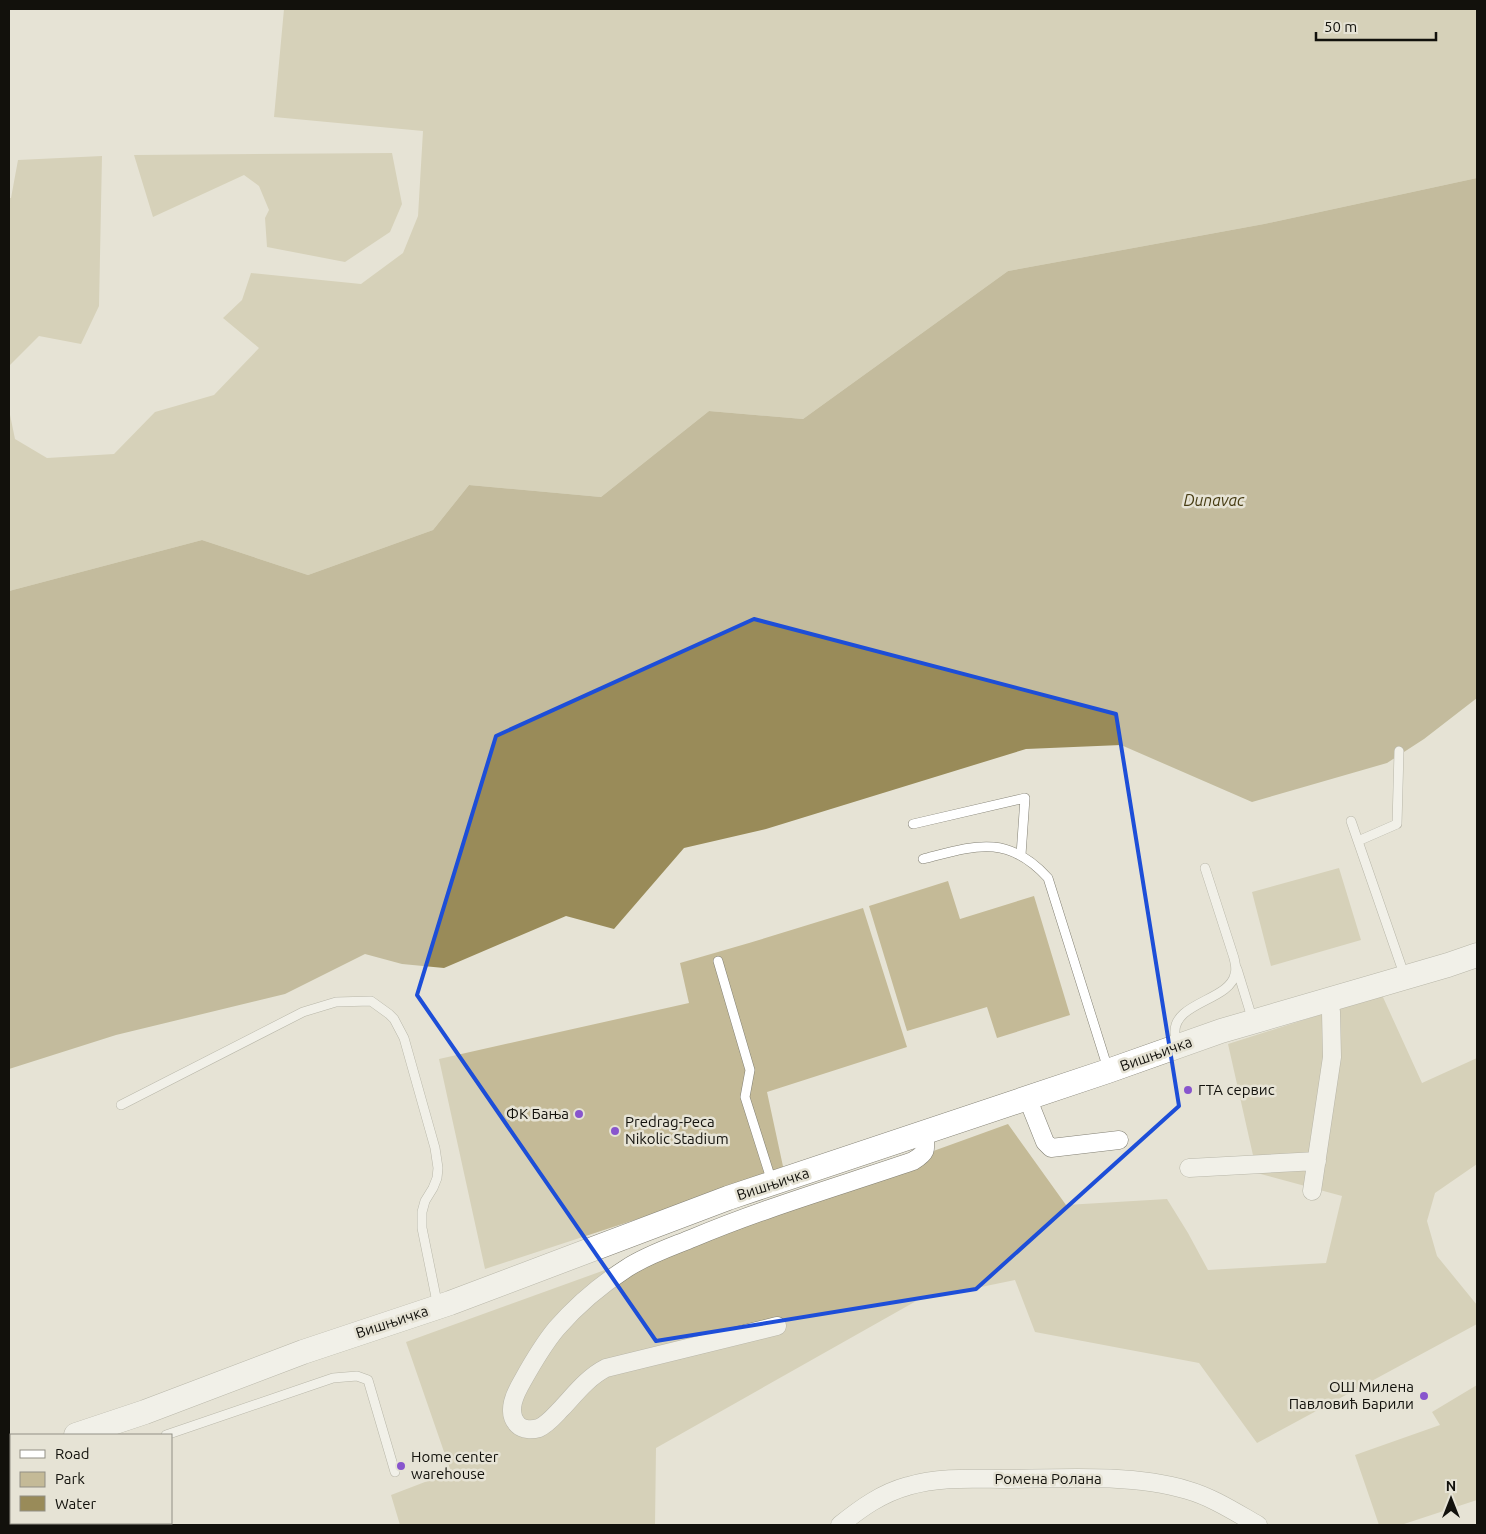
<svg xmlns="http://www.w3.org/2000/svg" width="1486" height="1534" font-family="Ubuntu,sans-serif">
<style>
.green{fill:#c4ba97}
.water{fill:#998b59}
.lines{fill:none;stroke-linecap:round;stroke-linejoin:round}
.lane-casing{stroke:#838074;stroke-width:10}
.street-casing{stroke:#838074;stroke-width:19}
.secondary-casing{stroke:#838074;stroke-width:25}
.lane{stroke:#fff;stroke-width:9}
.street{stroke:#fff;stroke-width:18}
.secondary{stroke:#fff;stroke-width:24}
.marked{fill:none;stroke:#1d4ed8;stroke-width:4;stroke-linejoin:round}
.poi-dot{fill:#8855cd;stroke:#e6e3d5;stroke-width:2}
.labels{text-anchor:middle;stroke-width:5;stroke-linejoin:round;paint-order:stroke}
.street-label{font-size:15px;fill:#12110c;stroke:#e6e3d5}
.poi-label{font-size:15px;fill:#12110c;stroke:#e6e3d5;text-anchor:start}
.water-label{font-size:16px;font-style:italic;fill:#473c13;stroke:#e6e3d5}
</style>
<rect width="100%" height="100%" fill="#e6e3d5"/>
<path class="green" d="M 284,9 L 1477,9 L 1477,178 L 1264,224 L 1008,271 L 803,419 L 709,411 L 601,497 L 469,485 L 433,530 L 308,575 L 202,540 L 9,591 L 9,410 L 15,439 L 47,458 L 114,454 L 155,412 L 214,395 L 259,348 L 223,318 L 242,300 L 251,273 L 361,284 L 403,253 L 418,216 L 423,131 L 274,117 Z
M 392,153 L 402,204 L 390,232 L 345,262 L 267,247 L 265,218 L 269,210 L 259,186 L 244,175 L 153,217 L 134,155 Z
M 102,156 L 99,306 L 81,344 L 39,336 L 9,366 L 9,198 L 11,198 L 18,160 Z
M 1339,868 L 1361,940 L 1271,966 L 1252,892 Z
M 948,881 L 960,919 L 1034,896 L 1070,1015 L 997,1038 L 987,1007 L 907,1031 L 869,906 Z
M 863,908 L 907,1047 L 767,1092 L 784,1171 L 485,1269 L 439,1059 L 689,1003 L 680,963 L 749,943 Z
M 1382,995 L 1422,1083 L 1477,1058 L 1477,1164 L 1435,1193 L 1427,1221 L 1437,1256 L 1477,1305 L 1477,1324 L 1257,1443 L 1199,1363 L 1035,1332 L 1015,1280 L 918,1300 L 656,1448 L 655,1525 L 400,1525 L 391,1495 L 451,1472 L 406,1342 L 1008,1124 L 1066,1205 L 1167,1199 L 1188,1233 L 1208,1270 L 1326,1263 L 1342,1196 L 1257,1173 L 1228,1044 Z
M 1477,1385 L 1477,1500 L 1401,1525 L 1379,1525 L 1355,1455 L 1440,1425 L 1432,1412 Z"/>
<path class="water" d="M 1477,178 L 1477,698 L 1424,739 L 1387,763 L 1252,802 L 1121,745 L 1026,749 L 766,829 L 684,848 L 614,929 L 566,916 L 444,968 L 402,964 L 365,954 L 285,994 L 116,1035 L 9,1069 L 9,591 L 202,540 L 308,575 L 433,530 L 469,485 L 601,497 L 709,411 L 803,419 L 1008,271 L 1264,224 Z"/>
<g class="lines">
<g class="lane-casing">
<path id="lane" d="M 1351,821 L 1405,977
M 913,824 L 1025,798 L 1021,855
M 1358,841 L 1397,824 L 1399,751
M 923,859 C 974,846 1007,833 1048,878 L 1108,1069
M 718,961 L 750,1070 L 745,1097 L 772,1182
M 1237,969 L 1253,1021
M 1178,1045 C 1177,1042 1175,1037 1175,1034 C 1172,1002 1230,1001 1235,974 C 1237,968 1235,963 1234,958 L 1205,868
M 121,1105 L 303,1012 L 336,1002 L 371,1001 L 389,1014 L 394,1019 L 404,1038 L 435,1148 L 438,1168 L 437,1178 L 433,1188 L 425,1201 L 422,1212 L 422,1228 L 438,1307
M 166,1435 L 333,1378 L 357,1376 L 368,1380 L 395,1472
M 9,1490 L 11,1489"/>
</g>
<g class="street-casing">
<path id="street" d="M 1027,1097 L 1045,1142 L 1051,1148 L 1119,1140
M 1189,1168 L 1317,1161
M 1312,1191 L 1332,1057 L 1331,1012 L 1328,999
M 777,1326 L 606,1368 C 588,1377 575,1394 562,1408 C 555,1415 548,1424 539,1428 C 532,1430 523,1430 518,1425 C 505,1412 516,1392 523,1380 C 533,1362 543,1345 556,1329 C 576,1306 602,1284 627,1268 C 647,1255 671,1247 693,1238 C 764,1208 840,1186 913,1161 C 928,1152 926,1149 924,1133
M 840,1525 C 861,1508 882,1493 908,1486 C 941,1476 976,1479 1010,1479 C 1065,1478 1134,1474 1187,1490 C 1212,1497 1235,1512 1258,1525"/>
</g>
<g class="secondary-casing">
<path id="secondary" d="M 76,1435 L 145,1412 L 303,1352 L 450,1303 L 728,1198 L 1108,1071 L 1221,1031 L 1448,965 L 1477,955
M 9,1453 L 11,1452"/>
</g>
<use href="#lane" class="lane"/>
<use href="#street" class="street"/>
<use href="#secondary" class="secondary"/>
</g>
<path d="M0 0H1486V1534H0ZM 754,619 L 1116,714 L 1179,1106 L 976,1289 L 656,1341 L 417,995 L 496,736 Z" fill="#e6e3d5" fill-opacity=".55" fill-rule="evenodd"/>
<path class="marked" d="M 754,619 L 1116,714 L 1179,1106 L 976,1289 L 656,1341 L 417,995 L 496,736 Z"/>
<g class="poi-dot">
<circle cx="1188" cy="1090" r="5"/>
<circle cx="579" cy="1114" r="5"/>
<circle cx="615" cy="1131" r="5"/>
<circle cx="1424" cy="1396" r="5"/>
<circle cx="401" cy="1466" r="5"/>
</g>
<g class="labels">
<g class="street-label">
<text transform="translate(1156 1054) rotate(-20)" y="5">Вишњичка</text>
<text transform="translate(773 1184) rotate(-18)" y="5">Вишњичка</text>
<text transform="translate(392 1322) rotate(-18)" y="5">Вишњичка</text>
<text x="1048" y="1484">Ромена Ролана</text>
</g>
<g class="poi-label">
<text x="1198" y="1095">ГТА сервис</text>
<text x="569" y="1119" text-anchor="end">ФК Бања</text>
<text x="625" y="1127">Predrag-Peca<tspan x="625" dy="17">Nikolic Stadium</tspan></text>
<text x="1414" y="1392" text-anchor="end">ОШ Милена<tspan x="1414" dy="17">Павловић Барили</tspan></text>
<text x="411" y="1462">Home center<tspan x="411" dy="17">warehouse</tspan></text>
</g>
<g class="water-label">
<text x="1214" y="506">Dunavac</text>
</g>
</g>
<rect width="1486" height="1534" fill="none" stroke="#12110c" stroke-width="20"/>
<rect x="10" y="1434" width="162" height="90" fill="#e6e3d5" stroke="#918f85"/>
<rect x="20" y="1450" width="25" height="8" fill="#ffffff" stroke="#918f85"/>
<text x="55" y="1459" font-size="15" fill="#12110c">Road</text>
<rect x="20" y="1472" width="25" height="15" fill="#c4ba97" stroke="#918f85"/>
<text x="55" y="1484" font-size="15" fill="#12110c">Park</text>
<rect x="20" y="1496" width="25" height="15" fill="#998b59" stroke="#918f85"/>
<text x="55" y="1509" font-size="15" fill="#12110c">Water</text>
<g transform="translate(1451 1499)" stroke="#e6e3d5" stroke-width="4" paint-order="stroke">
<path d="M0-4L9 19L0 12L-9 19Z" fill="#12110c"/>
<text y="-8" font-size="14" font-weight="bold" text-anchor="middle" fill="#12110c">N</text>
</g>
<path d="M1316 32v8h120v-8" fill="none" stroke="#12110c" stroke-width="2.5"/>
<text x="1324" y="32" font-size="15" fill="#12110c" stroke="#e6e3d5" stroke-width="4" paint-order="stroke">50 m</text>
</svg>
